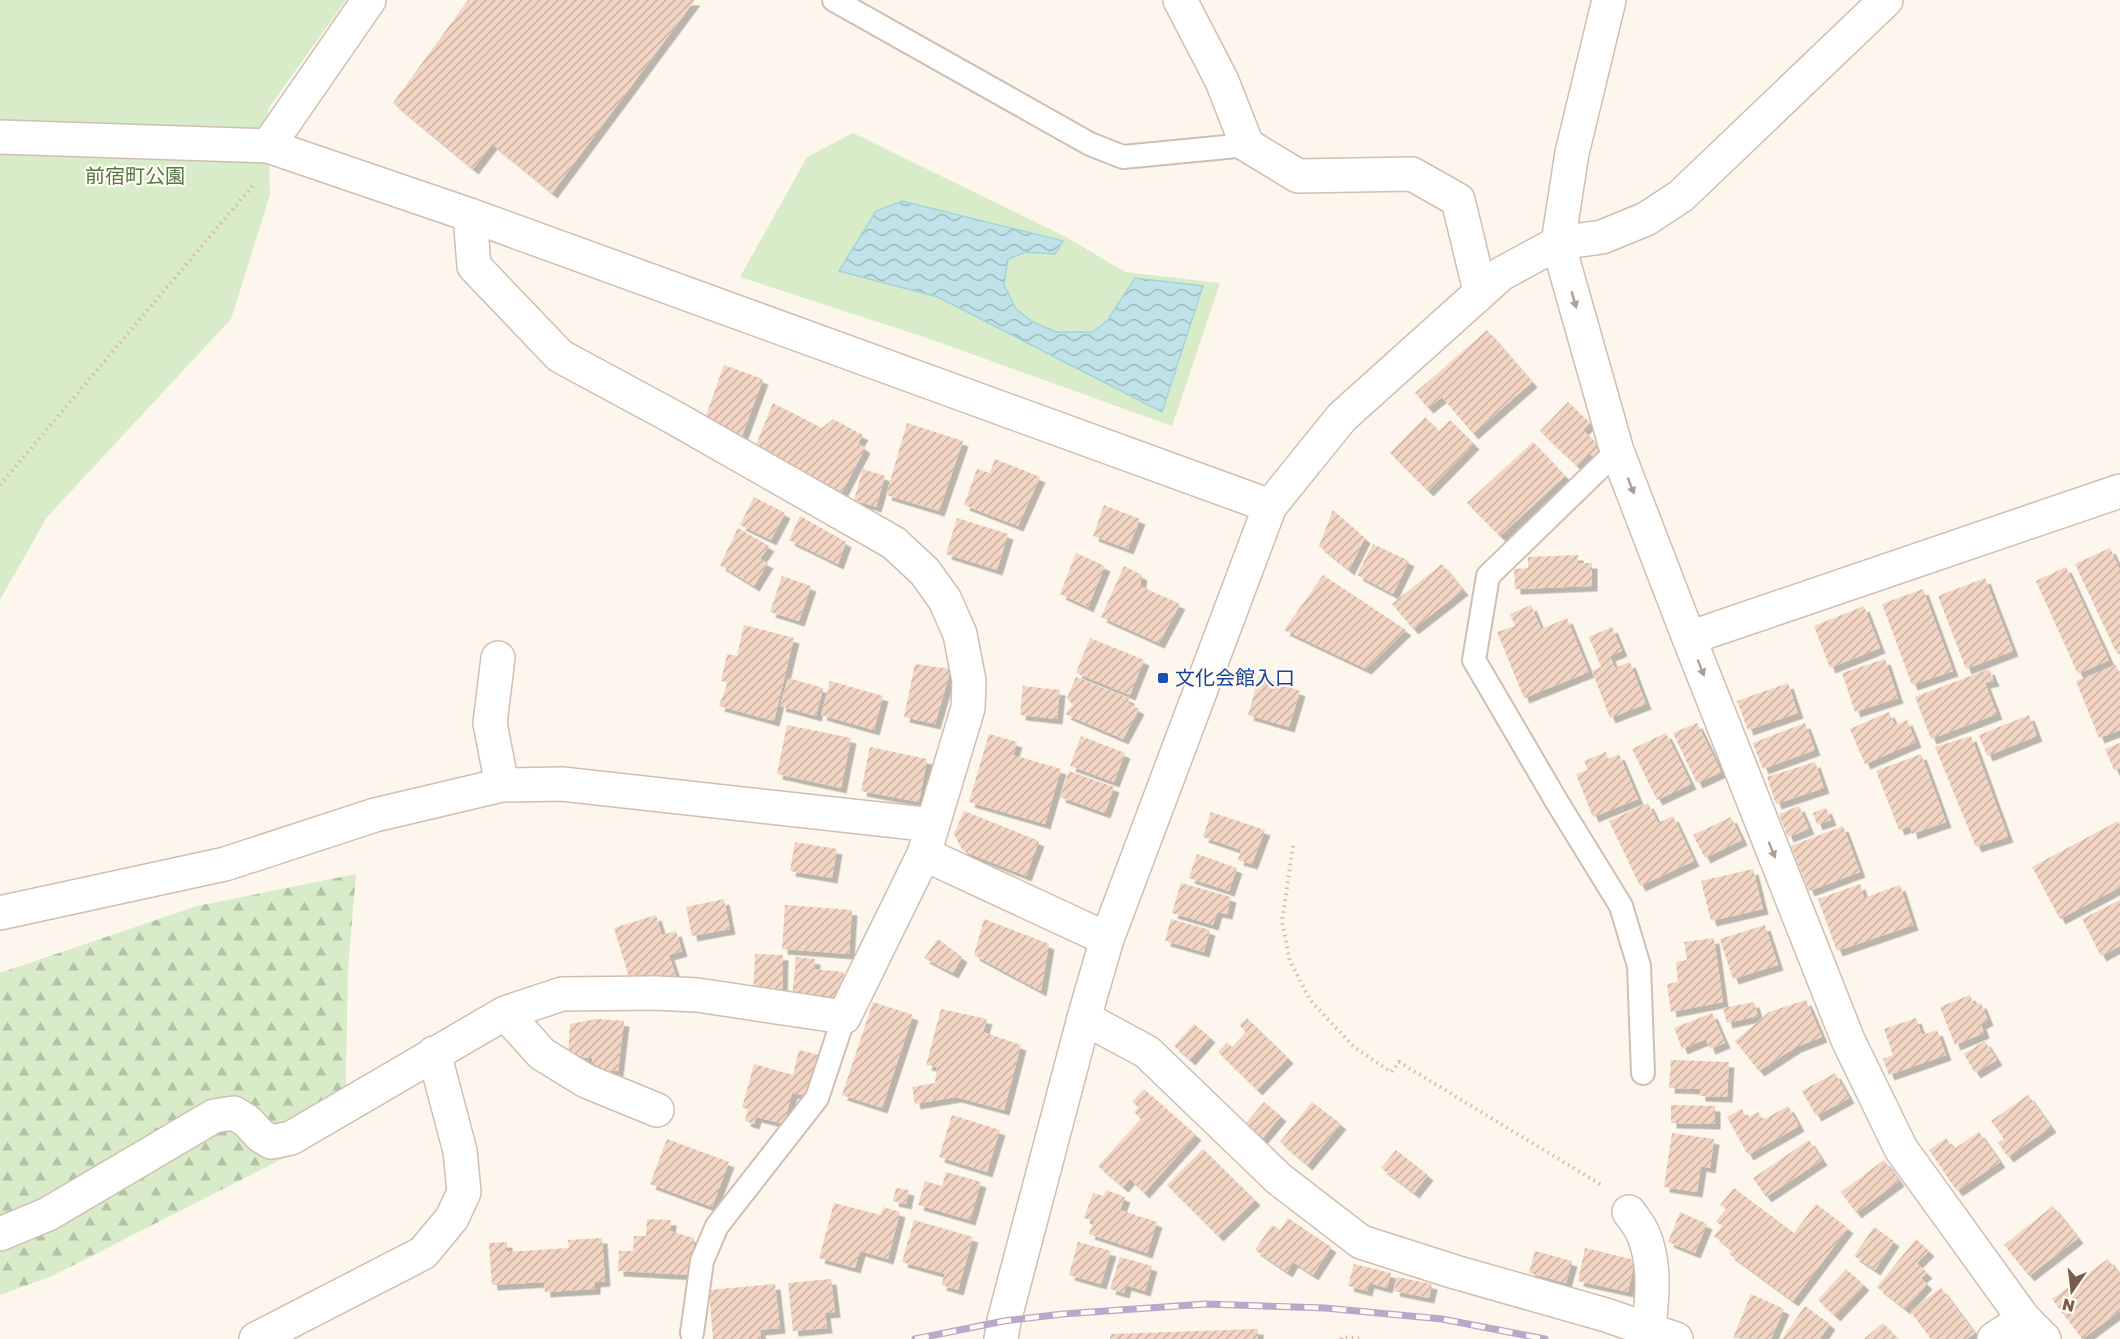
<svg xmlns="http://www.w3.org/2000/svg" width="2120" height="1339" font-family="'Golos Text','Noto Sans JP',sans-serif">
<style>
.green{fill:#d8ecc9}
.forest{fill:url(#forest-firs)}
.water{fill:url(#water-waves);stroke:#a5d3da;stroke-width:1.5}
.building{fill:url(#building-hatch);filter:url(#shadow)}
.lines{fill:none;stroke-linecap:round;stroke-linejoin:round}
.service-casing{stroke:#d1beb0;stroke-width:26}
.minor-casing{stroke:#d1beb0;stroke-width:36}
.tertiary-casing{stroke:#d1beb0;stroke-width:36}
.path{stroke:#d9b8a5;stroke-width:4;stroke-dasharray:1.5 4.5;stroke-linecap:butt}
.service{stroke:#fff;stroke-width:22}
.minor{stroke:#fff;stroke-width:33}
.tertiary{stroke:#fff;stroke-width:33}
.rail-casing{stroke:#b9a8c9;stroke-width:7}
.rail{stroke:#fffaf3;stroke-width:4.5;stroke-dasharray:14;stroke-linecap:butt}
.oneway{fill:#af9d94}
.transit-dot{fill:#1a4fb4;stroke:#fffaf3;stroke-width:2}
.labels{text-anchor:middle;stroke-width:4.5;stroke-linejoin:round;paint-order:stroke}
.park-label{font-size:20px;fill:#537a41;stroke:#fffaf3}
.transit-label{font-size:20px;fill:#164399;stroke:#fffaf3;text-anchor:start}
</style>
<defs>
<pattern id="forest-firs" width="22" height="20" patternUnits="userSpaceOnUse" patternTransform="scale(1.5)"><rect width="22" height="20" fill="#d8ecc9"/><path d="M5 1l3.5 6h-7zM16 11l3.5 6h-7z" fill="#b4c2a5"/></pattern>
<pattern id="water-waves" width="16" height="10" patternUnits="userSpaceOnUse" patternTransform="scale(1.5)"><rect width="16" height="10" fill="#bfe3e8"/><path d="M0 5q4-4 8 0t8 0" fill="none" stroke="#a0bbbe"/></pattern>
<pattern id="building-hatch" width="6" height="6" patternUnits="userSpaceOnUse" patternTransform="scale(1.5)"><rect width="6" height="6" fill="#f3d5c3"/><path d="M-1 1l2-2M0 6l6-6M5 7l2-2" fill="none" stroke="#cab0a1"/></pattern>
<filter id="shadow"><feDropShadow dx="5.5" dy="5.5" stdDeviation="0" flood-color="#0004"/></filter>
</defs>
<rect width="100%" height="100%" fill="#fdf6ec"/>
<path class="green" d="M 0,0 L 346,0 L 268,109 L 270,195 L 231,319 L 47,517 L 0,600 Z
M 853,133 L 1066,237 L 1125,272 L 1220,283 L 1172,426 L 930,339 L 740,277 L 807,157 Z"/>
<path class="forest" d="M 356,874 L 348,968 L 345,1127 L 52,1276 L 0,1295 L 0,973 L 197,906 Z"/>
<path class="water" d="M 902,201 L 1063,241 L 1055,254 L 1026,252 L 1008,259 L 1004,285 L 1016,309 L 1033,322 L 1056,332 L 1092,332 L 1107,321 L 1135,278 L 1203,286 L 1162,412 L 938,297 L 839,271 L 876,211 Z"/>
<path class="building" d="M 468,0 L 695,0 L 552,193 L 492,144 L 473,169 L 393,103 Z
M 1487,330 L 1532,382 L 1473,434 L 1442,397 L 1428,408 L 1415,393 Z
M 724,365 L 763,379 L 742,436 L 704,421 Z
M 1568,402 L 1590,423 L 1583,430 L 1603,450 L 1595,459 L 1589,453 L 1577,466 L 1540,431 Z
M 773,403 L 822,428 L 833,419 L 863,435 L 858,443 L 865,448 L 842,492 L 756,445 Z
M 1425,417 L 1439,431 L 1450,420 L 1474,444 L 1428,491 L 1390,453 Z
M 907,423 L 963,441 L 939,511 L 886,495 Z
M 1533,442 L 1565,476 L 1500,536 L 1467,503 Z
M 995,459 L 1040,477 L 1018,526 L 964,505 L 977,469 L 990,473 Z
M 863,469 L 885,476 L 876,507 L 854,500 Z
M 754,497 L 785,513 L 771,540 L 740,525 Z
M 1104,505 L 1140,519 L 1128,549 L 1093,536 Z
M 1333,510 L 1365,538 L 1349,570 L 1319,546 Z
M 800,516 L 846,542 L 838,564 L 789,540 Z
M 957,518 L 1008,534 L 997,570 L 946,554 Z
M 738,528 L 769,546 L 760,559 L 768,563 L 754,586 L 720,565 Z
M 1373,544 L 1409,561 L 1393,594 L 1357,575 Z
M 2110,548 L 2120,570 L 2120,653 L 2117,654 L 2075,564 Z
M 1076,553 L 1105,566 L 1088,607 L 1060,594 Z
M 1578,555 L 1578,563 L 1592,563 L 1592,586 L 1515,589 L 1514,569 L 1528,568 L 1528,557 Z
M 1442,564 L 1463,590 L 1413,629 L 1392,604 Z
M 1124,566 L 1142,575 L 1140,586 L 1180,604 L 1159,643 L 1101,617 Z
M 2066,567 L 2109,660 L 2078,674 L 2036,581 Z
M 1323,575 L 1406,630 L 1366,669 L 1284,630 Z
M 782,576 L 811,586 L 799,621 L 770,612 Z
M 1985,578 L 2013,651 L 1966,669 L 1938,596 Z
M 1923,589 L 1953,671 L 1912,685 L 1882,604 Z
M 1531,605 L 1541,629 L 1567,618 L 1589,672 L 1524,698 L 1497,632 L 1515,626 L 1510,614 Z
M 1864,606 L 1880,648 L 1830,668 L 1814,626 Z
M 744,625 L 794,638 L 774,721 L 719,706 L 728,682 L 721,681 L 727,654 L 737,656 Z
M 1612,627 L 1622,651 L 1610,656 L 1615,668 L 1630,662 L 1646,704 L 1610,718 L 1592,671 L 1601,667 L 1589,637 Z
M 1090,638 L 1144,660 L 1130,695 L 1076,673 Z
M 1885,659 L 1898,698 L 1855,712 L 1842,673 Z
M 915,664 L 951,669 L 935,724 L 904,717 Z
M 2116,665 L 2120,674 L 2120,730 L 2099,738 L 2076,681 Z
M 1989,669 L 1994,681 L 1985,683 L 1997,714 L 1931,739 L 1915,697 Z
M 1259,676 L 1300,691 L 1289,727 L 1248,715 Z
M 1076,677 L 1129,698 L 1128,703 L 1139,709 L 1123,739 L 1065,714 L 1073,705 L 1067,698 Z
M 788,678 L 823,688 L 816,716 L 780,706 Z
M 830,681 L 883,696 L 874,730 L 821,715 Z
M 1788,683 L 1798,713 L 1748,730 L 1737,701 Z
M 1023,686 L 1060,690 L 1057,719 L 1020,715 Z
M 1889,712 L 1895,725 L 1907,720 L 1916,742 L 1865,764 L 1850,729 Z
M 2029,715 L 2037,736 L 1987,756 L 1979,735 Z
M 1697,723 L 1721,772 L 1697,783 L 1673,733 Z
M 1805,723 L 1815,750 L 1763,769 L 1753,743 Z
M 787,725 L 851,738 L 841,788 L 777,774 Z
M 1666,733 L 1691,784 L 1657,800 L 1632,749 Z
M 989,734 L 1017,742 L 1013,755 L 1061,769 L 1045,824 L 969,802 Z
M 1081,736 L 1125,753 L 1114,782 L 1070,766 Z
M 1971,736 L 2008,837 L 1976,847 L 1935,747 Z
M 2120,743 L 2120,768 L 2114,770 L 2105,749 Z
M 870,747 L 927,759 L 919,802 L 861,791 Z
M 1606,752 L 1608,759 L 1619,754 L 1638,799 L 1593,817 L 1576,774 L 1588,770 L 1584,761 Z
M 1921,754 L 1946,822 L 1912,834 L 1910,826 L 1899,830 L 1876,771 Z
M 1815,762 L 1824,788 L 1776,804 L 1767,777 Z
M 1069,771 L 1114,787 L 1105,813 L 1060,797 Z
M 1648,803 L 1658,823 L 1673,816 L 1694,861 L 1640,886 L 1609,821 Z
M 1799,806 L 1809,829 L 1788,837 L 1779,814 Z
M 1826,808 L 1831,820 L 1817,825 L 1813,813 Z
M 964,811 L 1039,841 L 1026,876 L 963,851 L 954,834 Z
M 1211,812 L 1265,830 L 1252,864 L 1238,860 L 1241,850 L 1203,837 Z
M 1731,817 L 1742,840 L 1705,858 L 1693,835 Z
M 2118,821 L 2120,825 L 2120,887 L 2060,919 L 2032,867 Z
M 1843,826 L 1860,872 L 1809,891 L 1791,846 Z
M 795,842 L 837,849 L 832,878 L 790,871 Z
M 1197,854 L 1237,868 L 1229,891 L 1189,878 Z
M 1753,869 L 1763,909 L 1711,921 L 1701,881 Z
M 1181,883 L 1231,897 L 1227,914 L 1217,912 L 1213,925 L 1172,913 Z
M 1860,884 L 1864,898 L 1900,885 L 1913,925 L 1837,951 L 1818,899 Z
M 724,899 L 730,929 L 692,936 L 686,907 Z
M 2120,900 L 2120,946 L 2101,956 L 2082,919 Z
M 785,905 L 852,910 L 849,954 L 782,949 Z
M 656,915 L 662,935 L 676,931 L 682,951 L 669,955 L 678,982 L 660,988 L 656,976 L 631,984 L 614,928 Z
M 984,919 L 1049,944 L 1041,991 L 974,955 Z
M 1171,919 L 1210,930 L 1204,952 L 1165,941 Z
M 1765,925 L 1778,965 L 1733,979 L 1720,939 Z
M 1714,938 L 1723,1002 L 1671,1012 L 1667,984 L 1678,982 L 1676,962 L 1687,960 L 1684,942 Z
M 938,939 L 962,957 L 953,973 L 924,958 Z
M 755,954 L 783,955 L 782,994 L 753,993 Z
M 796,957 L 815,959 L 814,969 L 844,972 L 841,1004 L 792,999 Z
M 1970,995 L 1974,1005 L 1981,1003 L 1988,1020 L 1981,1024 L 1984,1033 L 1955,1045 L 1940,1007 Z
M 1806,1000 L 1822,1037 L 1796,1047 L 1759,1071 L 1735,1041 L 1769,1012 Z
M 873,1002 L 913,1015 L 882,1108 L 842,1095 Z
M 1754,1002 L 1758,1016 L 1727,1023 L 1723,1008 Z
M 941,1009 L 987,1019 L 983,1032 L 1021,1045 L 1004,1110 L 956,1097 L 915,1104 L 912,1087 L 935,1083 L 937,1067 L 926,1065 Z
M 1712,1013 L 1725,1043 L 1710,1049 L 1706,1039 L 1682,1049 L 1674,1028 Z
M 1247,1018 L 1288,1058 L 1257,1090 L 1218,1052 L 1227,1042 L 1232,1047 L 1246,1032 L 1239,1025 Z
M 1916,1018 L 1922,1035 L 1937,1030 L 1946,1055 L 1889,1075 L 1883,1059 L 1893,1055 L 1884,1029 Z
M 596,1019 L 624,1021 L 618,1071 L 592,1069 L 592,1058 L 568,1057 L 570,1024 Z
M 1194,1024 L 1210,1037 L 1190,1060 L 1174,1046 Z
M 1985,1041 L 1997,1060 L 1975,1073 L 1964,1054 Z
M 799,1050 L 819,1055 L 808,1096 L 792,1093 L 784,1124 L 756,1117 L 754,1124 L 745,1121 L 748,1109 L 742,1108 L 754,1064 L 793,1075 Z
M 1671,1060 L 1729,1062 L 1727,1097 L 1700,1096 L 1700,1089 L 1669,1088 Z
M 1835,1073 L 1849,1098 L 1816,1116 L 1802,1091 Z
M 1144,1089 L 1196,1135 L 1144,1193 L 1130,1179 L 1123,1187 L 1098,1166 L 1141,1119 L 1134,1112 L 1139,1107 L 1132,1102 Z
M 2028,1095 L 2051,1127 L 2008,1157 L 1998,1143 L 2004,1139 L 1991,1121 Z
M 1264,1102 L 1281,1116 L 1262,1139 L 1245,1124 Z
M 1312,1102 L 1341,1124 L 1307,1165 L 1280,1142 Z
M 1671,1105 L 1715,1106 L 1715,1124 L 1671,1123 Z
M 1788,1106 L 1799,1126 L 1748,1155 L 1727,1117 L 1742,1109 L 1747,1118 L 1758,1112 L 1763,1120 Z
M 952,1115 L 1000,1130 L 987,1172 L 939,1157 Z
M 1979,1132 L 2000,1162 L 1957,1191 L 1929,1150 L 1946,1138 L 1954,1149 Z
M 1672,1133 L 1714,1139 L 1710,1168 L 1701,1166 L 1697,1192 L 1664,1187 Z
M 667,1139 L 729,1162 L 712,1207 L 650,1184 Z
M 1809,1140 L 1822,1160 L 1766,1197 L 1753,1178 Z
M 1203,1149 L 1255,1200 L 1218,1236 L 1167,1185 Z
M 1396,1150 L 1428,1175 L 1414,1193 L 1381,1168 Z
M 1884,1160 L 1899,1181 L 1856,1213 L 1841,1192 Z
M 946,1172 L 981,1182 L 970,1220 L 918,1205 L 925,1181 L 942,1186 Z
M 896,1188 L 909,1190 L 906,1204 L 893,1201 Z
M 1734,1188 L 1794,1233 L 1816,1204 L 1848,1228 L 1793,1301 L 1729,1254 L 1732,1250 L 1714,1236 L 1722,1226 L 1716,1221 L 1726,1209 L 1720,1205 Z
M 1106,1190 L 1125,1197 L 1120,1210 L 1157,1222 L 1147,1253 L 1089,1234 L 1094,1221 L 1084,1218 L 1093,1193 L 1104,1196 Z
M 834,1203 L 881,1215 L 883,1207 L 900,1212 L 888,1259 L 860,1251 L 855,1268 L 819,1258 Z
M 2053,1206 L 2078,1238 L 2029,1276 L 2004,1245 Z
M 1680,1212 L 1707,1224 L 1695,1253 L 1668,1242 Z
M 1288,1218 L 1331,1247 L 1313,1275 L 1293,1262 L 1287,1272 L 1255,1250 L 1272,1225 L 1280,1230 Z
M 647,1219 L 671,1220 L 670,1231 L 694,1238 L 692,1275 L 618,1271 L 619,1251 L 633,1251 L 634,1236 L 646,1236 Z
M 914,1220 L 973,1237 L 958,1290 L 941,1285 L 945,1274 L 902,1262 Z
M 1874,1227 L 1894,1241 L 1875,1270 L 1854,1256 Z
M 602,1238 L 605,1281 L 595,1282 L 595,1289 L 545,1292 L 544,1282 L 492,1285 L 489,1243 L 507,1242 L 507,1252 L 569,1248 L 568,1240 Z
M 1916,1239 L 1929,1251 L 1917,1263 L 1927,1273 L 1921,1278 L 1927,1284 L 1905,1309 L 1877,1287 Z
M 1078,1242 L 1111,1251 L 1101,1284 L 1069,1275 Z
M 1585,1248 L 1635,1260 L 1628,1292 L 1578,1281 Z
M 1535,1251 L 1572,1261 L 1566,1283 L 1529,1273 Z
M 1120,1257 L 1152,1266 L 1145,1291 L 1126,1285 L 1124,1293 L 1110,1289 Z
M 2108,1259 L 2120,1276 L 2120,1311 L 2082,1339 L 2052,1299 Z
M 1354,1264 L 1391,1273 L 1387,1288 L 1369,1283 L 1367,1291 L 1348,1286 Z
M 1846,1269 L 1864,1285 L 1835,1316 L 1818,1300 Z
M 1397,1277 L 1432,1284 L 1429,1298 L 1394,1291 Z
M 831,1279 L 835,1312 L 825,1313 L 827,1328 L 793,1331 L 788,1283 Z
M 775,1284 L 780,1328 L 760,1330 L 761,1339 L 713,1339 L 709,1290 Z
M 1941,1288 L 1975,1333 L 1966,1339 L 1931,1339 L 1910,1311 Z
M 1751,1294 L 1784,1309 L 1771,1339 L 1733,1338 Z
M 1805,1306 L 1830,1324 L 1820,1339 L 1782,1339 Z
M 1883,1323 L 1898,1339 L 1864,1339 Z
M 1258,1329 L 1258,1339 L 1110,1339 L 1111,1334 Z"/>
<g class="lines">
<g class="service-casing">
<path id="service" d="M 834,0 L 1090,144 L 1123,157 L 1247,145
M 1617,451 L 1488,576 L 1474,660 L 1557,802 L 1621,906 L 1639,966 L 1643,1073
M 692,1333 L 702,1261 L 717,1226 L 817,1098 L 844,1017"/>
</g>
<g class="minor-casing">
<path id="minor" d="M 1180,0 L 1222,81 L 1247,145 L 1298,176 L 1412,174 L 1458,200 L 1480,291
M 268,146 L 369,0
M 1689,638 L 2120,491
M 498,658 L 490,723 L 502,785
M 924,854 L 1107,939
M 0,913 L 225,864 L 375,815 L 502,785 L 562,784 L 933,825
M 505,1013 L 542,1054 L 586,1081 L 657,1110
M 1084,1018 L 1147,1052 L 1279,1179 L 1361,1242 L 1455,1272 L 1606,1315 L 1676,1339
M 1629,1212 C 1634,1219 1641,1227 1644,1236 C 1656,1266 1652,1298 1649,1329
M 0,1234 L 48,1214 L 214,1116 L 234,1113 L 247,1121 L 261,1136 L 271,1142 L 291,1138 L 505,1013 L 562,994 L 655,993 L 697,995 L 844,1017 L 924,854 L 968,708 L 969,681 L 960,634 L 945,600 L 925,572 L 894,543 L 673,417 L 560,356 L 474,266 L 470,215
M 256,1339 L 423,1253 L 452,1218 L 464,1192 L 460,1151 L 434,1053
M 1994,1339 L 2024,1319"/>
</g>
<g class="tertiary-casing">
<path id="tertiary" d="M 1609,0 L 1572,153 L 1558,243 L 1617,451 L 1689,638 L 1848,1040 L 1901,1149 L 2024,1319 L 2044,1339
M 0,137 L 268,146 L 470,215 L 1270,506
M 1001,1339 L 1004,1321 L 1084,1018 L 1107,939 L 1270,506 L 1342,417 L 1501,274 L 1558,243 L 1602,237 L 1646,219 L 1681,196 L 1886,0"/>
</g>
<path class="path" d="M 0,485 L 255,183
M 1293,846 L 1282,921 L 1290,961 L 1310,1000 L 1354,1047 L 1391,1072 L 1399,1062 L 1603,1186
M 1341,1339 L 1342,1337 L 1363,1339"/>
<use href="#service" class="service"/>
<use href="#minor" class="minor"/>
<use href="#tertiary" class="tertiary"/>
<g class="rail-casing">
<path id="rail" d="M 915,1339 L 1004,1321 L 1063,1314 L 1206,1304 L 1325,1308 L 1442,1319 L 1545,1339"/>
</g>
<use href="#rail" class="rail"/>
</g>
<defs><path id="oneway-solid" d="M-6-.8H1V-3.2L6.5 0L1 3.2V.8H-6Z" transform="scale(1.5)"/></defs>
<g class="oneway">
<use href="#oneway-solid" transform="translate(1574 300) rotate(74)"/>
<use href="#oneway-solid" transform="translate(1631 486) rotate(69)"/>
<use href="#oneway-solid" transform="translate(1701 668) rotate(68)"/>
<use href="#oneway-solid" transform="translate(1772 850) rotate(68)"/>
</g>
<rect class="transit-dot" x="1157" y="672" width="12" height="12" rx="3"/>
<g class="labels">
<g class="park-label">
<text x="135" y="183">前宿町公園</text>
</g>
<g class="transit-label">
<text x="1175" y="685">文化会館入口</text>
</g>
</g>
<g transform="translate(2072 1291) rotate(194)" stroke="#fffaf3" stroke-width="4.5" paint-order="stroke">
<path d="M0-4.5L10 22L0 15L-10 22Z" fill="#7a5c4d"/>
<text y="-9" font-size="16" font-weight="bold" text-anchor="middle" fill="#7a5c4d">N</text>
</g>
</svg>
